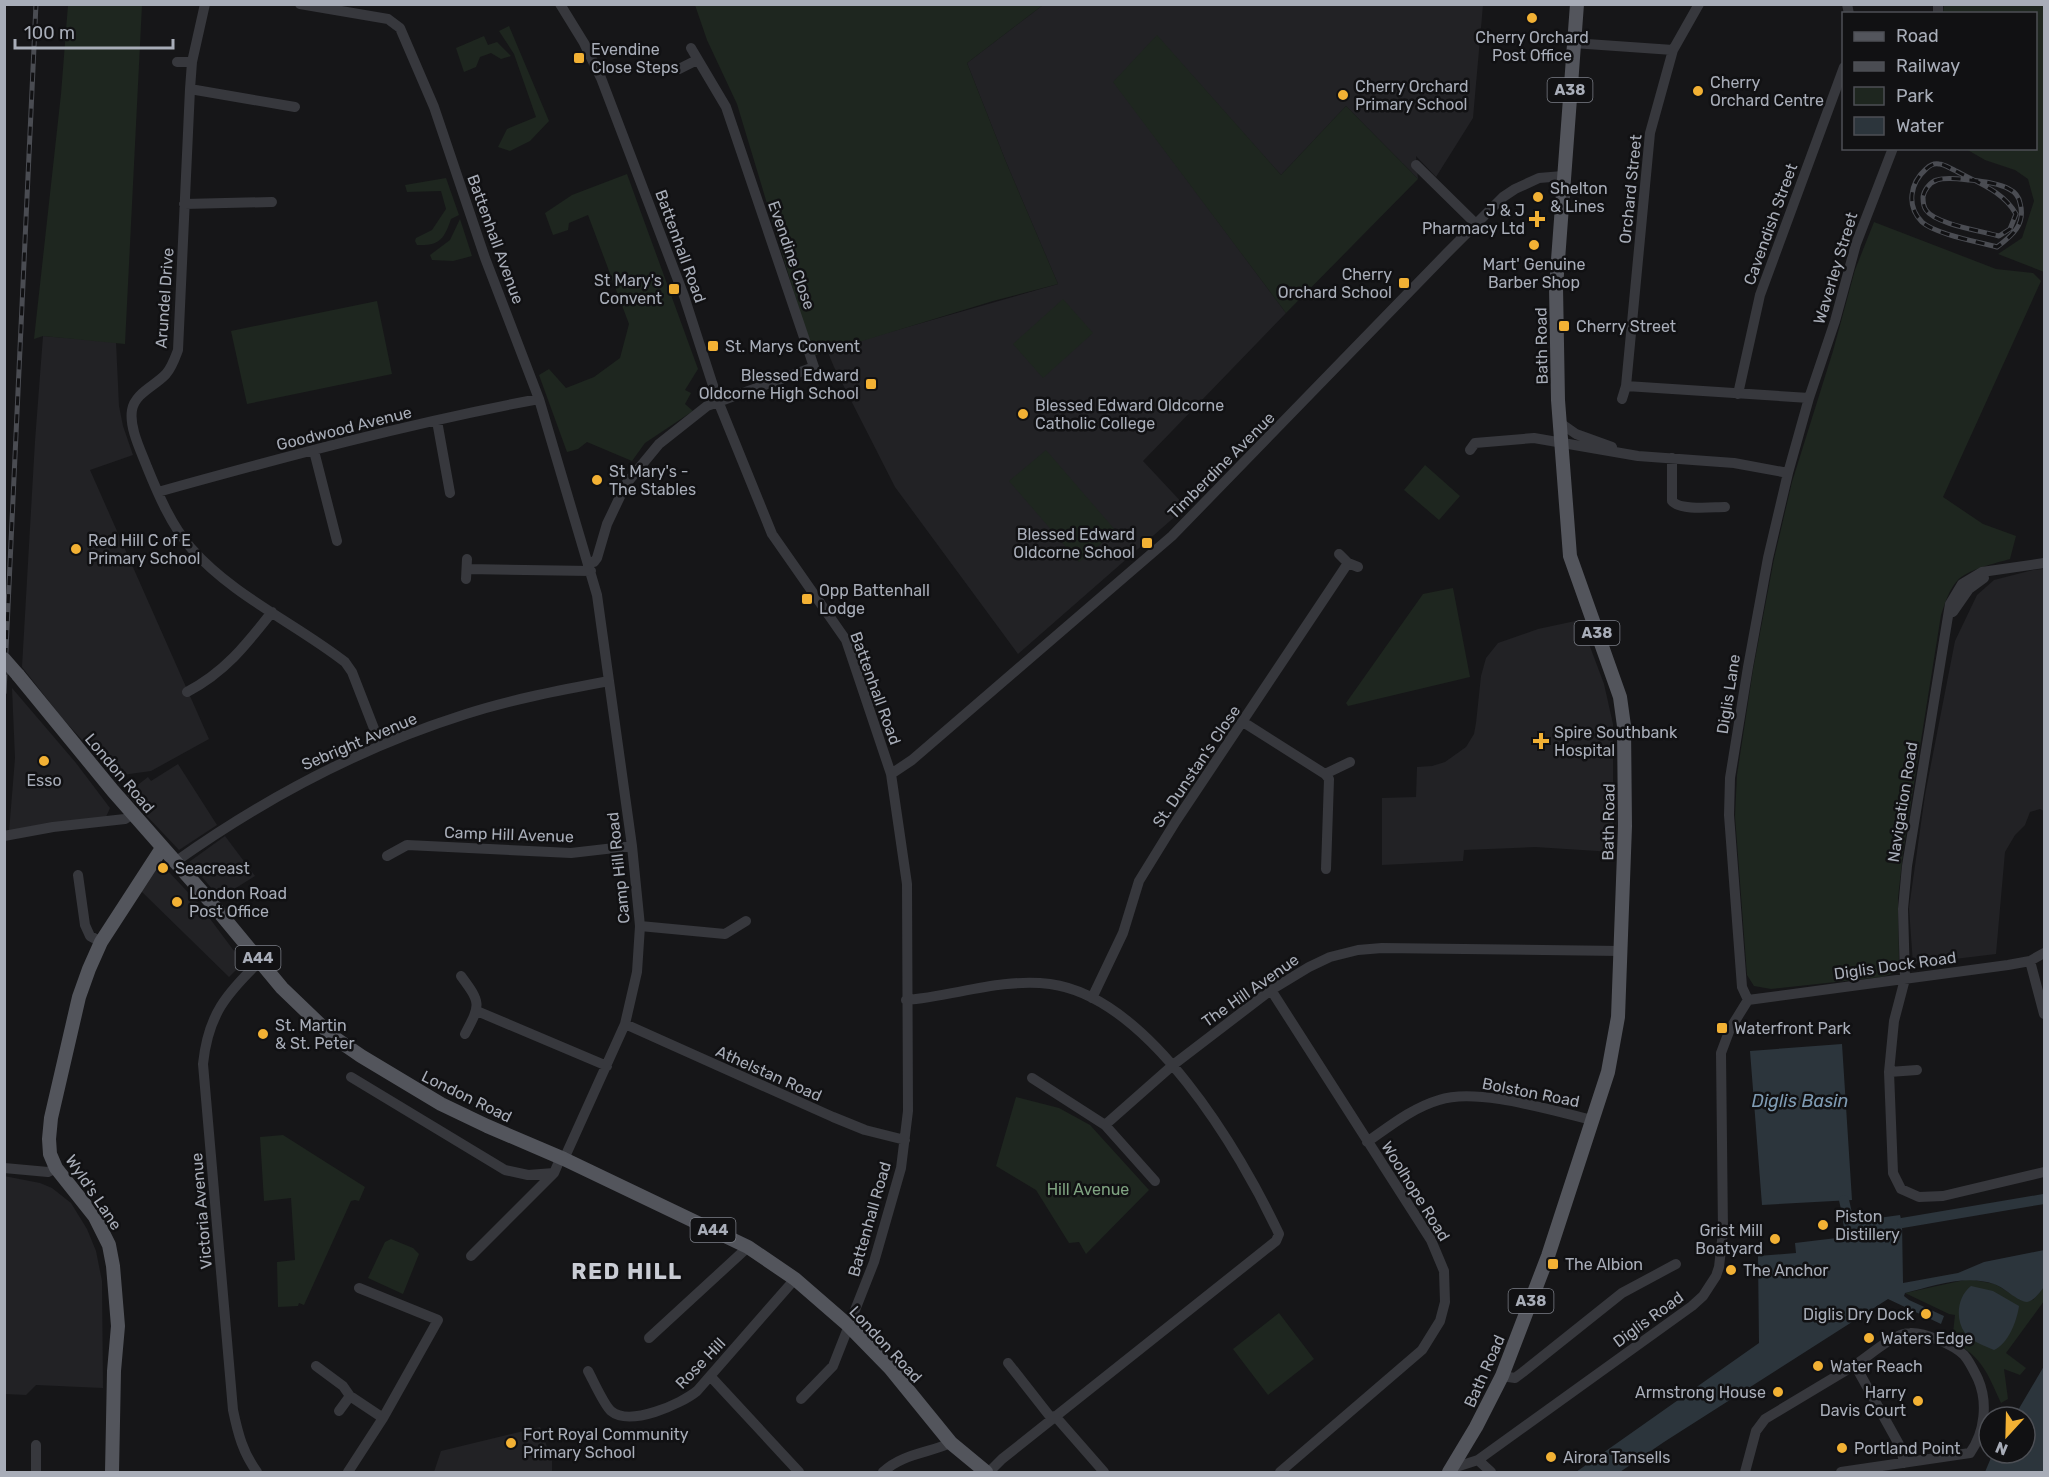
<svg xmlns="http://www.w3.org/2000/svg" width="2049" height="1477" font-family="Rubik,sans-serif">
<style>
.built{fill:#222225}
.green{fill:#1e261f}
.water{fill:#2c353c}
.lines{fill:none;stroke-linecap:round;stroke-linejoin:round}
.canal{stroke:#2c353c;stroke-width:10}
.minor{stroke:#37383d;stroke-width:10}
.major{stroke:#53555c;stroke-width:14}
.rail-casing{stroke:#4a4c52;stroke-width:5}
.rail{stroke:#111113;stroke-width:3;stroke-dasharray:9;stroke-linecap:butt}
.major-bridge{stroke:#53555c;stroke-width:14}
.poi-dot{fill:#f2b134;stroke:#111113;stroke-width:2}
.labels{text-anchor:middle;stroke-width:5;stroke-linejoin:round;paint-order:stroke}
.shield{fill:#111113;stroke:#7b7e86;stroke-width:1.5}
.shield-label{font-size:15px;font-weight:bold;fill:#a8adb8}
.poi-label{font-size:16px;fill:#a8adb8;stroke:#111113;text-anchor:start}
.street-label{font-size:16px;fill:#a8adb8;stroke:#111113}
.park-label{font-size:16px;fill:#7fa381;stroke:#111113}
.water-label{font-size:18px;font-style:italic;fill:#7f9bb3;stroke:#111113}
.district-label{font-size:22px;font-weight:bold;letter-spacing:1.5px;fill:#c9ccd4;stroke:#111113}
</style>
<rect width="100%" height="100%" fill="#161618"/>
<path class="built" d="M 1043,5 L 1483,5 L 1473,118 L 1436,177 L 1416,156 L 1418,179 L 1346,106 L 1281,175 L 1157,36 L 1114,82 L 1286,313 L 1143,461 L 1186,507 L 1018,654 L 895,487 L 834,367 L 827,350 L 1058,284 L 1006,162 L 967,63 Z
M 43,336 L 116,342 L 119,406 L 123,426 L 133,455 L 90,470 L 209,739 L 151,771 L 115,776 L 62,718 L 22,667 L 35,441 Z
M 2044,569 L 2044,811 L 2040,809 L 2030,812 L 2025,825 L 2015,835 L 2005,852 L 1996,954 L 1913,964 L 1909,908 L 1925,795 L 1955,641 L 1977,595 L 1994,580 L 2033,570 Z
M 1580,620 L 1604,684 L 1613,724 L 1613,852 L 1535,847 L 1464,850 L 1463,861 L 1382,865 L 1382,798 L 1416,797 L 1417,767 L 1432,766 L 1445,762 L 1466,747 L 1474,734 L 1476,723 L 1481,676 L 1486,658 L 1498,643 L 1538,629 Z
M 12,688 L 76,763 L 110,808 L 106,817 L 9,832 L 15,758 Z
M 178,764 L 217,825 L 179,850 L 126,794 L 148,777 L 151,781 Z
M 225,836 L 255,876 L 220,898 L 189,862 Z
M 157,866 L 162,866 L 167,870 L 199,904 L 243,963 L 229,977 L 141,891 Z
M 4,1176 L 40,1183 L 52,1188 L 71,1203 L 87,1229 L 96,1251 L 102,1281 L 103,1388 L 36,1385 L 26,1395 L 5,1394 Z
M 540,1427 L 552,1461 L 552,1472 L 434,1472 L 441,1451 Z"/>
<path class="green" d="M 68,5 L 142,5 L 125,344 L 43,336 L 34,339 L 61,94 Z
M 695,5 L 1043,5 L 967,63 L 1006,162 L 1058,284 L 993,301 L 813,356 L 737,104 L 707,40 Z
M 1944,5 L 2044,5 L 2044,272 L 1998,254 L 2022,238 L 2034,201 L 2028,179 L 2015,170 L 1985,160 L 1966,149 L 2036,148 L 2036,14 L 1943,14 Z
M 509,26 L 549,121 L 530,141 L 510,151 L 498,147 L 507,129 L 536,117 L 514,54 L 499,31 Z
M 1157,35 L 1281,175 L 1346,106 L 1418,179 L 1286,313 L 1113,82 Z
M 484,36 L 488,45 L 497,42 L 511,56 L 501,59 L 491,53 L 480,57 L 476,67 L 464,72 L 456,48 Z
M 627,174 L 698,369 L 685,390 L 691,393 L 685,404 L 693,411 L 645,443 L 632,461 L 587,442 L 578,449 L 567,452 L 539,375 L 549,369 L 566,388 L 594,377 L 620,358 L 629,324 L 588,215 L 569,223 L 568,230 L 553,235 L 545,213 L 572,195 Z
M 446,178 L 459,215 L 451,219 C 444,239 440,246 417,245 L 415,241 L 416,238 L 432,230 L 446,209 L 441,191 L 407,192 L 405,185 Z
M 460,219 L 472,256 L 453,261 L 432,260 L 430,255 L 450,240 Z
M 1874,222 L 1996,269 L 2033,273 L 2041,281 L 1943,497 L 1983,524 L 2016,536 L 2010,559 C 1996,563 1966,570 1957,581 C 1949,590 1945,603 1941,615 L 1903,853 L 1898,898 L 1899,964 L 1894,973 L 1882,977 L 1771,989 L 1754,986 L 1747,975 L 1735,816 L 1737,775 L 1753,670 L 1774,559 L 1792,482 L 1833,351 L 1855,270 Z
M 1063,299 L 1093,333 L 1043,378 L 1013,344 Z
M 377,301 L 392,374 L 247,404 L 231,331 Z
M 1046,450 L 1116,531 L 1079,562 L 1009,481 Z
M 1425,465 L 1460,496 L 1439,520 L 1404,490 Z
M 1453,588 L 1470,677 L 1348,706 L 1346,703 L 1423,594 Z
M 1016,1097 L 1059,1108 L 1090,1125 L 1149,1190 L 1086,1254 L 1079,1242 L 1069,1243 L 1036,1190 L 996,1166 Z
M 283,1135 L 365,1187 L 359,1201 L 355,1200 L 351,1201 L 304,1305 L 299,1303 L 298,1306 L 278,1307 L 277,1262 L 295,1260 L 291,1198 L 264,1201 L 260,1137 Z
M 391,1239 L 413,1248 L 419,1254 L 403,1294 L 368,1278 L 385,1242 Z
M 1969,1279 L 1995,1284 L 2023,1301 L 2033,1300 L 2044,1287 L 2044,1301 L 2006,1353 L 2026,1368 L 2020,1375 L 2004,1369 L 2008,1399 L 2001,1403 C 1988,1375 1982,1355 1952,1342 L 1955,1315 L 1949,1314 L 1905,1293 Z
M 1279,1313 L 1314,1359 L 1268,1395 L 1233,1349 Z"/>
<path class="water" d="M 1842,1044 L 1852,1200 L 1762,1205 L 1750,1051 Z
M 1900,1215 L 1902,1223 L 1903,1283 L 1958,1273 L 1984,1262 L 2044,1250 L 2044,1287 C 2040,1292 2034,1301 2027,1302 C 2018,1302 2004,1287 1994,1284 C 1966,1274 1933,1286 1905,1293 L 1904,1296 L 1909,1300 L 1944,1316 L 1941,1324 L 1888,1299 L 1664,1442 L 1620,1472 L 1576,1472 L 1759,1343 L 1758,1256 L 1796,1253 L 1795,1243 L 1845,1237 L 1843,1221 L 1849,1222 Z
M 1971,1286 L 1993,1291 L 2019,1306 C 2017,1321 2008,1344 1994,1350 C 1985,1346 1970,1341 1965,1333 C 1955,1319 1957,1297 1971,1286 Z
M 2044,1366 L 2044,1472 L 1985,1472 L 1993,1453 L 2025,1453 L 2025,1417 L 2014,1417 Z"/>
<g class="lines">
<path class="canal" d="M 1844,1200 L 1849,1222
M 1902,1223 L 2044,1199"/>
<path class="minor" d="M 205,4 L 192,62 L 190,89 L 178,350 C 175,358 172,367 166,374 C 155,386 135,393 132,410 C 129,428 141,451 147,467 C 158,494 171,525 191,548 C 233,596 295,623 345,662 L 352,672 L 380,744
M 300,4 L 388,19 L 400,28 L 434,107 L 485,258 L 539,399 L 597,595 L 632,846 L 640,926 L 637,972 L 625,1024 L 564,1159
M 560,4 L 584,43 L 601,78 L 684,296 L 718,401 L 772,534 L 846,640 L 891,774 L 907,884 L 908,1111 L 901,1168 L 874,1262 L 833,1366 L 801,1399
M 1847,4 L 1849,14
M 1938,14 L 1938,4
M 1573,43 L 1673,50
M 177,62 L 192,62
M 679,69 L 697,60
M 190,89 L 295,107
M 1416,165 L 1475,223
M 184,204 L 272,202
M 1626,386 L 1650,133 L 1673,50 L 1699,4
M 1738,394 L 1760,295 L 1844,67
M 1622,399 L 1626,386 L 1809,398
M 437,421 L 450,493
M 1559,422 L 1576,434 L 1612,447
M 1470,450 L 1475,443 L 1534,438 L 1638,456 L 1734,463 L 1788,473
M 314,451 L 337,541
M 1672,458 L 1672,501 C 1680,511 1712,507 1725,507
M 158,492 C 284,457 410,423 539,399
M 1339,554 L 1348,563
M 588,562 L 594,562 L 597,558 L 607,524 L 626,484 L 659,444 L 707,406 L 814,367 L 726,107 L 691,48
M 2044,563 L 1982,572 L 1962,584 L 1950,604 L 1907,866 L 1903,909 L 1905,979 L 1894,1021 L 1889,1072 L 1893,1173 L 1901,1189 L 1919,1197 L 1943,1196 L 2044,1172
M 467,569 L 591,571
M 466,579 L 467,559
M 1953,612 L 1969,589 L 1984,578
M 187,692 C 225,672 246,645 272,612
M 1243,722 L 1325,774 L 1329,779 L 1326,869
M 891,774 L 912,760 L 1172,536 L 1448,252 L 1503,197 L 1515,189 L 1539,178 L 1563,176
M 1325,774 L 1350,762
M 4,836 L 53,827 L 125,819 L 133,814
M 387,856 L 407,845 L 571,853 L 632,846
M 175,862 C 265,798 361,747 466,714 C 513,699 561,690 609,681
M 78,875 L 85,925 L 90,936 L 101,942
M 640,926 L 725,934 L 746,921
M 2030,961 L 2044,1014
M 461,976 C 481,1003 481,1004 465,1034
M 1271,990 L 1431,1240 L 1444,1271 L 1445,1302 L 1440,1321 L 1422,1350 L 1280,1472
M 1092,998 L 1123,933 L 1139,881 L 1176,821 L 1348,563 L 1358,567
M 906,1000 C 954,996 1001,978 1050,984 C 1149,997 1240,1151 1279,1234 L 1276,1241 L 1002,1459 L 989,1472
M 1748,1000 L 1742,987 L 1729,815 L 1730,778 L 1748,667 L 1768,558 L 1788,473 L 1809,398 L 1835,321 L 1856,244 L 1893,148
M 1748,1000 L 2008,965 L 2030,961 L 2044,953
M 477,1011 L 607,1066
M 625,1024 L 833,1117 L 865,1130 L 905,1140
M 1889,1072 L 1917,1070
M 351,1077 L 505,1170 L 528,1175 L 554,1173
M 1032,1078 L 1105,1125 L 1173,1065 L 1271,990 L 1309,967 L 1330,957 L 1358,950 L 1382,948 L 1621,951
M 1105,1125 L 1155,1181
M 1367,1142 C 1390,1126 1412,1108 1439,1100 C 1477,1087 1553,1111 1593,1120
M 4,1168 L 48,1172 L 56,1168
M 471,1256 L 554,1173 L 561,1157
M 649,1338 L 748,1247
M 1008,1363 L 1052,1419
M 1855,1365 L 1901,1448 L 1904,1463
M 316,1366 L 343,1386 L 350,1396 L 383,1418
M 588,1371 C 593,1380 604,1405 611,1411 C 630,1427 681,1404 697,1391 L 795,1279
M 1502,1376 L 1515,1378 L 1523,1372 L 1622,1293 L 1676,1264
M 711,1377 L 799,1472
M 339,1411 L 350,1396
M 1055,1416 L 1104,1472
M 36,1445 L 36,1472
M 1478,1460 L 1491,1472
M 1453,1468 L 1478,1460 L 1692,1306 L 1703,1296 L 1716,1276 L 1719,1267 L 1723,1232 L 1721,1053 L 1730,1029 L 1748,1000
M 257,1472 C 243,1453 238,1434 233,1410 L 203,1064 C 208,1015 226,994 260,961
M 348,1472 L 383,1418 L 438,1320 L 359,1288
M 883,1472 C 902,1454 928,1453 951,1443
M 1745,1472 L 1756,1431 L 1765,1419 C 1795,1401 1825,1383 1855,1365 C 1869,1356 1894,1333 1910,1333 C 1924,1332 1954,1345 1964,1355 C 1970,1362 1974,1371 1978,1379 C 1988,1402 1985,1432 1970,1453 L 1841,1472"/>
<path class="major" d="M 18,675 L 113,791 L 209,900 L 282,988 L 332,1036 L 361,1056 L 441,1104 L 487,1126 L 564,1159 L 748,1247 L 795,1279 L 848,1325 L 890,1368 L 951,1443 L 986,1472
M 112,1472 L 114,1371 L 118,1326 L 113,1266 L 109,1245 L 95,1217 L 56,1168 L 50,1154 L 49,1139 L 51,1118 L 79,997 L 89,969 L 101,942 L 162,848
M 1449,1472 L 1476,1427 L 1502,1376 L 1548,1256 L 1608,1072 L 1618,1017 L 1625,826 L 1624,726 L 1620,697 L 1570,556 L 1558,400 L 1556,287 L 1577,4"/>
<g class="rail-casing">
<path id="rail" d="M 1956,171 C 1978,183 2003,191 2016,214 L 2010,229 L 1999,236 C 1982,231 1935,224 1926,210 C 1923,206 1923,201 1923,197 C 1924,190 1930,182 1937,180 C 1946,177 1960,179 1969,180 C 1982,181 1998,183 2009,189 C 2015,192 2019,197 2020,203 C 2026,224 2013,235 1997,247 C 1979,242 1935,234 1922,222 C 1906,206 1910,183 1926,169 C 1929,166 1934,163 1939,164 C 1944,164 1951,169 1956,171
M 4,693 L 36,4"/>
</g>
<use href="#rail" class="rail"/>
<path class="major-bridge" d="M 4,659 L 18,675"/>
</g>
<g class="poi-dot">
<circle cx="1532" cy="18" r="6"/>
<rect x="573" y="52" width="12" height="12" rx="3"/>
<circle cx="1698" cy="91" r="6"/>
<circle cx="1343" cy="95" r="6"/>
<circle cx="1538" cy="197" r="6"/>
<path d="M1534 210h6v6h6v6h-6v6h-6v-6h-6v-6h6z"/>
<circle cx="1534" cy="245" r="6"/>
<rect x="1398" y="277" width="12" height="12" rx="3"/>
<rect x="668" y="283" width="12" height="12" rx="3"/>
<rect x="1558" y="320" width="12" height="12" rx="3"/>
<rect x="707" y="340" width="12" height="12" rx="3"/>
<rect x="865" y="378" width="12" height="12" rx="3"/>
<circle cx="1023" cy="414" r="6"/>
<circle cx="597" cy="480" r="6"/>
<rect x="1141" y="537" width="12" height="12" rx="3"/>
<circle cx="76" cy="549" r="6"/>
<rect x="801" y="593" width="12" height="12" rx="3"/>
<path d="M1538 732h6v6h6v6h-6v6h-6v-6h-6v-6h6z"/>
<circle cx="44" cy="761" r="6"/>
<circle cx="163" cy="868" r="6"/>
<circle cx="177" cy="902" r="6"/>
<rect x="1716" y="1022" width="12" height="12" rx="3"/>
<circle cx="263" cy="1034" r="6"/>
<circle cx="1823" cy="1225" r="6"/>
<circle cx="1775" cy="1239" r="6"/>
<rect x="1547" y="1258" width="12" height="12" rx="3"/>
<circle cx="1731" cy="1270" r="6"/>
<circle cx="1926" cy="1314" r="6"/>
<circle cx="1869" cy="1338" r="6"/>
<circle cx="1818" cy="1366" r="6"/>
<circle cx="1778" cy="1392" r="6"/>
<circle cx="1918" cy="1401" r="6"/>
<circle cx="511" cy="1443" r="6"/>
<circle cx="1842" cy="1448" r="6"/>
<circle cx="1551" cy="1457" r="6"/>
</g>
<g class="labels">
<g class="shield">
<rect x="1547.5" y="78" width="45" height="24" rx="4.5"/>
<rect x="1574.5" y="621" width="45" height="24" rx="4.5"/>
<rect x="235.5" y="946" width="45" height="24" rx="4.5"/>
<rect x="690.5" y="1218" width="45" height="24" rx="4.5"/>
<rect x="1508.5" y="1289" width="45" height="24" rx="4.5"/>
</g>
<g class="shield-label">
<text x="1570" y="95">A38</text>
<text x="1597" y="638">A38</text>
<text x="258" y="963">A44</text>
<text x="713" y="1235">A44</text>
<text x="1531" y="1306">A38</text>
</g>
<g class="poi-label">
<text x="1532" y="43" text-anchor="middle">Cherry Orchard<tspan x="1532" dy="18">Post Office</tspan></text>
<text x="591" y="55">Evendine<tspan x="591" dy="18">Close Steps</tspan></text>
<text x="1710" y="88">Cherry<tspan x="1710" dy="18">Orchard Centre</tspan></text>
<text x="1355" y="92">Cherry Orchard<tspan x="1355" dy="18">Primary School</tspan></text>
<text x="1550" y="194">Shelton<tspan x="1550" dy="18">&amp; Lines</tspan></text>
<text x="1525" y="216" text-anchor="end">J &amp; J<tspan x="1525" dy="18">Pharmacy Ltd</tspan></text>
<text x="1534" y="270" text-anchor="middle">Mart' Genuine<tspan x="1534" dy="18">Barber Shop</tspan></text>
<text x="1392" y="280" text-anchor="end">Cherry<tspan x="1392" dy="18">Orchard School</tspan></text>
<text x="662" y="286" text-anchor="end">St Mary's<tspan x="662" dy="18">Convent</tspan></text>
<text x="1576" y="332">Cherry Street</text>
<text x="725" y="352">St. Marys Convent</text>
<text x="859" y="381" text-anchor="end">Blessed Edward<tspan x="859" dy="18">Oldcorne High School</tspan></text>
<text x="1035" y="411">Blessed Edward Oldcorne<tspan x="1035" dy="18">Catholic College</tspan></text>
<text x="609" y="477">St Mary's -<tspan x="609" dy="18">The Stables</tspan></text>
<text x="1135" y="540" text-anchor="end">Blessed Edward<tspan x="1135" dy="18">Oldcorne School</tspan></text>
<text x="88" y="546">Red Hill C of E<tspan x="88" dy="18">Primary School</tspan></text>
<text x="819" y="596">Opp Battenhall<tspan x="819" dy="18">Lodge</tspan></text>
<text x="1554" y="738">Spire Southbank<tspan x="1554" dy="18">Hospital</tspan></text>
<text x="44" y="786" text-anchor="middle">Esso</text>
<text x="175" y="874">Seacreast</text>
<text x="189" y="899">London Road<tspan x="189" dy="18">Post Office</tspan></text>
<text x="275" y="1031">St. Martin<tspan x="275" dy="18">&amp; St. Peter</tspan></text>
<text x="1734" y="1034">Waterfront Park</text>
<text x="1835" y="1222">Piston<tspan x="1835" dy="18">Distillery</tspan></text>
<text x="1763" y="1236" text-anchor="end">Grist Mill<tspan x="1763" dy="18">Boatyard</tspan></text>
<text x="1565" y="1270">The Albion</text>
<text x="1743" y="1276">The Anchor</text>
<text x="1914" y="1320" text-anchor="end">Diglis Dry Dock</text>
<text x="1881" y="1344">Waters Edge</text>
<text x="1830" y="1372">Water Reach</text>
<text x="1766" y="1398" text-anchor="end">Armstrong House</text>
<text x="1906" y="1398" text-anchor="end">Harry<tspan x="1906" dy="18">Davis Court</tspan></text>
<text x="523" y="1440">Fort Royal Community<tspan x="523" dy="18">Primary School</tspan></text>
<text x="1854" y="1454">Portland Point</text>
<text x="1563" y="1463">Airora Tansells</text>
</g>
<g class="street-label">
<text transform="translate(1630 189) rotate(-84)" y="6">Orchard Street</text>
<text transform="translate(1770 224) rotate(-70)" y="6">Cavendish Street</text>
<text transform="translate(496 239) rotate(70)" y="6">Battenhall Avenue</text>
<text transform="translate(681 246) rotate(70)" y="6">Battenhall Road</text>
<text transform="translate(792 255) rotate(71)" y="6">Evendine Close</text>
<text transform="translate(1835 268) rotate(-73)" y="6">Waverley Street</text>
<text transform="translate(164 298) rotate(-86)" y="6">Arundel Drive</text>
<text transform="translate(1541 346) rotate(-91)" y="6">Bath Road</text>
<text transform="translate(344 428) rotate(-14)" y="6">Goodwood Avenue</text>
<text transform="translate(1221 465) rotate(-45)" y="6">Timberdine Avenue</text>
<text transform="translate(876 688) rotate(70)" y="6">Battenhall Road</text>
<text transform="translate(1728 694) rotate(-81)" y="6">Diglis Lane</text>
<text transform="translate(359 741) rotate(-23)" y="6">Sebright Avenue</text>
<text transform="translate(1196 766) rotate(-56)" y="6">St. Dunstan's Close</text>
<text transform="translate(120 773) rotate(50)" y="6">London Road</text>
<text transform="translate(1902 802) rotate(-81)" y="6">Navigation Road</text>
<text transform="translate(1608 822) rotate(-89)" y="6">Bath Road</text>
<text transform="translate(509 834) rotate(2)" y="6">Camp Hill Avenue</text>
<text transform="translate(618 868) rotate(-96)" y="6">Camp Hill Road</text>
<text transform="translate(1895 965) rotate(-8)" y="6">Diglis Dock Road</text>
<text transform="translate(1250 990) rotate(-35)" y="6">The Hill Avenue</text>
<text transform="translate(769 1073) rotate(24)" y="6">Athelstan Road</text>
<text transform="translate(1531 1092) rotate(11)" y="6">Bolston Road</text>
<text transform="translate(467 1096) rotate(26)" y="6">London Road</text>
<text transform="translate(1416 1191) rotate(58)" y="6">Woolhope Road</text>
<text transform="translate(94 1192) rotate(56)" y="6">Wyld's Lane</text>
<text transform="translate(201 1211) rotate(-95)" y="6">Victoria Avenue</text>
<text transform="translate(869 1219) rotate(-74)" y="6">Battenhall Road</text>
<text transform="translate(1648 1319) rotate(-36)" y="6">Diglis Road</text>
<text transform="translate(886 1344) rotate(47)" y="6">London Road</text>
<text transform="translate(700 1363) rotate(-46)" y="6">Rose Hill</text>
<text transform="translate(1484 1371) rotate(-66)" y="6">Bath Road</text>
</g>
<g class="park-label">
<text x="1088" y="1195">Hill Avenue</text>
</g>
<g class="water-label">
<text x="1800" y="1107">Diglis Basin</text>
</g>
<g class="district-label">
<text x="627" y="1279">RED HILL</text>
</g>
</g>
<rect width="2049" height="1477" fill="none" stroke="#a8adb8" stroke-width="12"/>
<rect x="1842" y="12" width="195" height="138" fill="#111113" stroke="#4d4f55" stroke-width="1.5"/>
<rect x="1854" y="32" width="30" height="9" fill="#53555c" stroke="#4d4f55" stroke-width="1.5"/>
<text x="1896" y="42" font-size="18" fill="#a8adb8">Road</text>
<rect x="1854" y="62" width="30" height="9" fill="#4a4c52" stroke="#4d4f55" stroke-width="1.5"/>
<text x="1896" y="72" font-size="18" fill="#a8adb8">Railway</text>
<rect x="1854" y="87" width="30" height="18" fill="#1e261f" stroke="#4d4f55" stroke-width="1.5"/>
<text x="1896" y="102" font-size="18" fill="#a8adb8">Park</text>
<rect x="1854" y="117" width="30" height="18" fill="#2c353c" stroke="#4d4f55" stroke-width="1.5"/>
<text x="1896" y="132" font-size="18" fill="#a8adb8">Water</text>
<g transform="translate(2007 1435) rotate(202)"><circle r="28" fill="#111113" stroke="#4d4f55" stroke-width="1.5"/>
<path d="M0-4.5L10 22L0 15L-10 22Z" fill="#f2b134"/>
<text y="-9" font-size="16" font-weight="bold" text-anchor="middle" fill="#a8adb8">N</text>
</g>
<path d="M15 39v9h158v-9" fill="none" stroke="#a8adb8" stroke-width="3"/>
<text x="24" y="39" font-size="18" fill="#a8adb8" stroke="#111113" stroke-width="4.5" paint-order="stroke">100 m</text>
</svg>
